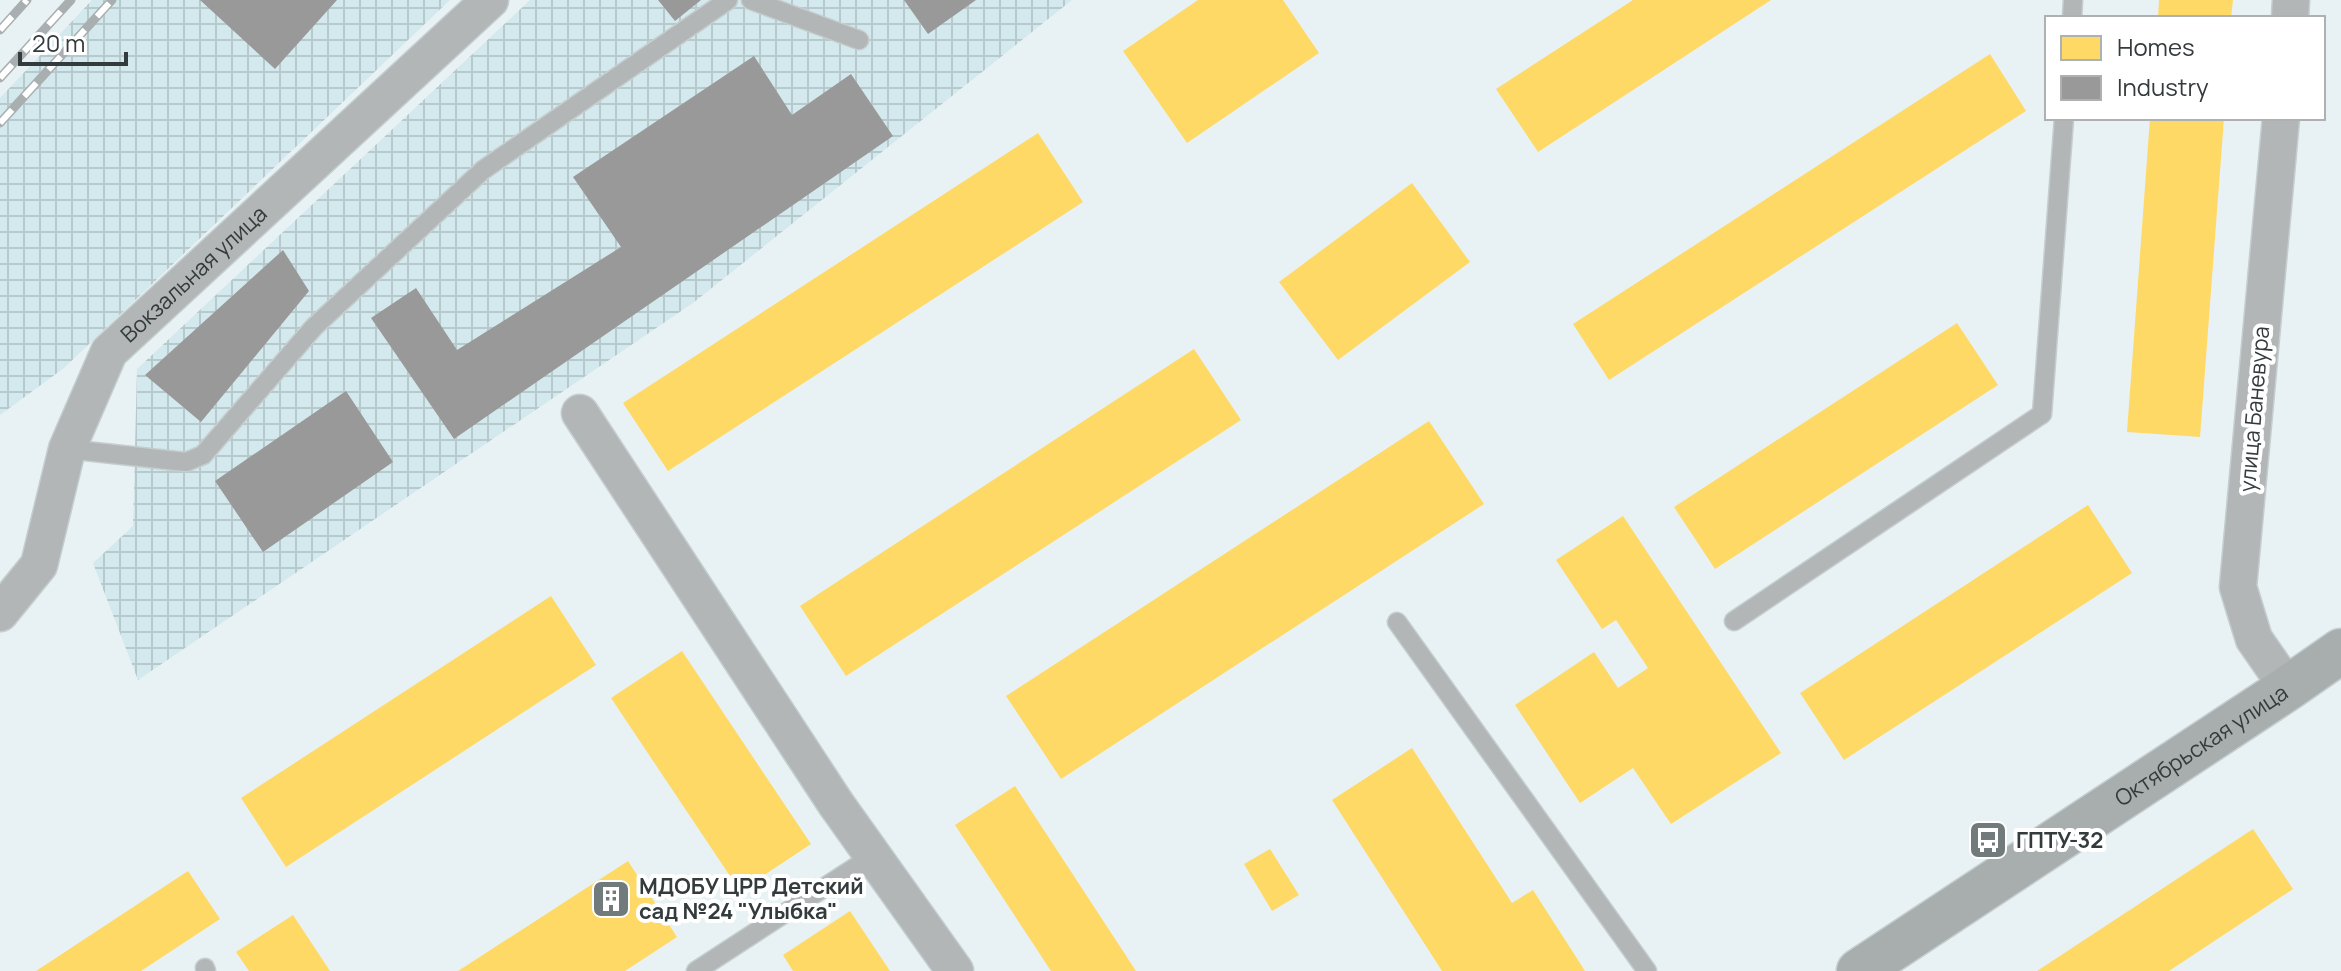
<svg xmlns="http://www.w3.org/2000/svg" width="2341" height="971" font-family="Manrope,sans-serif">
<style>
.industrial{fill:url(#industrial-grid)}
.homes{fill:#ffd966}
.industry{fill:#999}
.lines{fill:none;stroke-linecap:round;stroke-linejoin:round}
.lane-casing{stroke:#c5cdce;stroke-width:21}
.street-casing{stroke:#c5cdce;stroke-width:39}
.primary-casing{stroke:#c5cdce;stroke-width:47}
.lane{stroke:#b2b6b7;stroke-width:18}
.street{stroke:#b2b6b7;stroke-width:36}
.primary{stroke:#a8aeae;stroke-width:44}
.rail-casing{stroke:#a9afb0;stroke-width:9}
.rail{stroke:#fff;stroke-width:6;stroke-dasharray:18;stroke-linecap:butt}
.labels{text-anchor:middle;stroke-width:8;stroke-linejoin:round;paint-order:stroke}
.street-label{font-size:22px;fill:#333b3c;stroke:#fff}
.poi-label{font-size:22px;font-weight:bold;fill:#333b3c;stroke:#fff;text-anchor:start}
</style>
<defs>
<pattern id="industrial-grid" width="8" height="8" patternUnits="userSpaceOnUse" patternTransform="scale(2)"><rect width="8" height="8" fill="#d4e9ed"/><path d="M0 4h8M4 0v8" fill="none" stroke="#b6c9cc"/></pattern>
</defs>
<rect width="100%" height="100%" fill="#e8f2f4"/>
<path class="industrial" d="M 92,0 L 450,0 L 64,368 L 0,415 L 0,98 Z
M 530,0 L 1072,0 L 693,303 L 138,680 L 93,563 L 133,526 L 137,369 Z"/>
<path class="homes" d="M 1198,0 L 1283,0 L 1319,53 L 1187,143 L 1123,51 Z
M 1633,0 L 1771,0 L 1538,152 L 1496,89 Z
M 2159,0 L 2233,0 L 2231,18 L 2158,18 Z
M 1990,54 L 2026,111 L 1609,380 L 1573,324 Z
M 2150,118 L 2224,118 L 2200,437 L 2127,432 Z
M 1038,133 L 1083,202 L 668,471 L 623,403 Z
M 1412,183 L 1470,262 L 1338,360 L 1279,282 Z
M 1957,323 L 1998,385 L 1715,569 L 1674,507 Z
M 1194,349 L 1241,420 L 846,676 L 800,606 Z
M 1429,421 L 1484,504 L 1061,779 L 1006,696 Z
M 2088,505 L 2132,573 L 1844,760 L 1800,693 Z
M 1623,516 L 1781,753 L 1671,824 L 1633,768 L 1580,803 L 1515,705 L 1594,652 L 1618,688 L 1648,668 L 1616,620 L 1602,629 L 1556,560 Z
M 551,596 L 596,665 L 286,867 L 241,798 Z
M 682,651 L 811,844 L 740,891 L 611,698 Z
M 1412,748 L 1512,903 L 1533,890 L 1585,971 L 1442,971 L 1332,800 Z
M 1015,786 L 1136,971 L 1051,971 L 955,825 Z
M 2253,829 L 2293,889 L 2169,971 L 2037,971 Z
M 1270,849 L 1299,895 L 1272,911 L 1244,864 Z
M 628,861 L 677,937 L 625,971 L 458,971 Z
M 188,871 L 220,919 L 141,971 L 36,971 Z
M 850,911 L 890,971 L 793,971 L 783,955 Z
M 293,915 L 330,971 L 249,971 L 236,952 Z"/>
<path class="industry" d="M 200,0 L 337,0 L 275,69 Z
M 658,0 L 701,0 L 675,21 Z
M 904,0 L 976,0 L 928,34 Z
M 754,56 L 792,115 L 851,74 L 893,136 L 454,439 L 371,318 L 416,288 L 457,350 L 621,247 L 573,177 Z
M 283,250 L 309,291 L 201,422 L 145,375 Z
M 346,391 L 393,462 L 263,552 L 215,481 Z"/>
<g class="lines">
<g class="lane-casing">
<path id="lane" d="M 751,0 L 859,40
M 2072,18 L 2073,0
M 67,449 L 186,462 L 203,455 L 314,327 L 483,170 L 728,0
M 1734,621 L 2042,414 L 2064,118
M 1397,622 L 1647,971
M 205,968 L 206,971
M 696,971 L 874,855"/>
</g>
<g class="street-casing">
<g id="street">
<path d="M 2290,18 L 2291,0"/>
<path d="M 2281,118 L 2238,587 L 2254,639 L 2288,688"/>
<path d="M 580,413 L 836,804 L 955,971"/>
<path id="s1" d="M 0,613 L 39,565 L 67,449 L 109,352 L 490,0"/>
</g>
</g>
<g class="primary-casing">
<g id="primary">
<path id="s2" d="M 1859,971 L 2288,688 L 2341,651"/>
</g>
</g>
<use href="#lane" class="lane"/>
<use href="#street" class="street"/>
<use href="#primary" class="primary"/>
<g class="rail-casing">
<path id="rail" d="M 0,30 L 27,0
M 0,78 L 71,0
M 0,123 L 112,0"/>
</g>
<use href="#rail" class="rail"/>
</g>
<defs>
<g id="bus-square" transform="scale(2)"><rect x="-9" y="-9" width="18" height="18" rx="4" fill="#727b7c" stroke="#fff"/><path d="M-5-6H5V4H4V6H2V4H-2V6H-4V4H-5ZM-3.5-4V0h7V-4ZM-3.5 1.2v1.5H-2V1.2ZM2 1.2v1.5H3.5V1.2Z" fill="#fff"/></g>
<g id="building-square" transform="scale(2)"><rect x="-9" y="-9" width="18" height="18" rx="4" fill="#727b7c" stroke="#fff"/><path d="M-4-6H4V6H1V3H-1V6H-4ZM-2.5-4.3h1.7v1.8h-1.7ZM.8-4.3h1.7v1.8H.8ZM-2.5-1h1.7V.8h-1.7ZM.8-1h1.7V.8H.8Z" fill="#fff"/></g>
</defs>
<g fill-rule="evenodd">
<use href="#bus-square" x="1988" y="840"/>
<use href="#building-square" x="611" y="899"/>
</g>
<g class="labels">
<g class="street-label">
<text dy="8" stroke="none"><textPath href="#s1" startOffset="402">Вокзальная улица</textPath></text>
<text transform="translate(2254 409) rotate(-85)" y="8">улица Баневура</text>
<text dy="8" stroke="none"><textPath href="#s2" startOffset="410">Октябрьская улица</textPath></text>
</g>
<g class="poi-label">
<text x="2016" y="848">ГПТУ-32</text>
<text x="639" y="894">МДОБУ ЦРР Детский<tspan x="639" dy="25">сад №24 "Улыбка"</tspan></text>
</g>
</g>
<rect x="2045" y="16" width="280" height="104" fill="#ffffff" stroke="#adb1b1" stroke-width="2"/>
<rect x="2061" y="36" width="40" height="24" fill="#ffd966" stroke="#adb1b1" stroke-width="2"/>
<text x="2117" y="56" font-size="24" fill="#333b3c">Homes</text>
<rect x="2061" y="76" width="40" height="24" fill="#999999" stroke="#adb1b1" stroke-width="2"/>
<text x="2117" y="96" font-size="24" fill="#333b3c">Industry</text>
<path d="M20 52v12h106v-12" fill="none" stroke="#333b3c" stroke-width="4"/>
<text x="32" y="52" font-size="24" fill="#333b3c" stroke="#ffffff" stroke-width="6" paint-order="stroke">20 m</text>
</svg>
